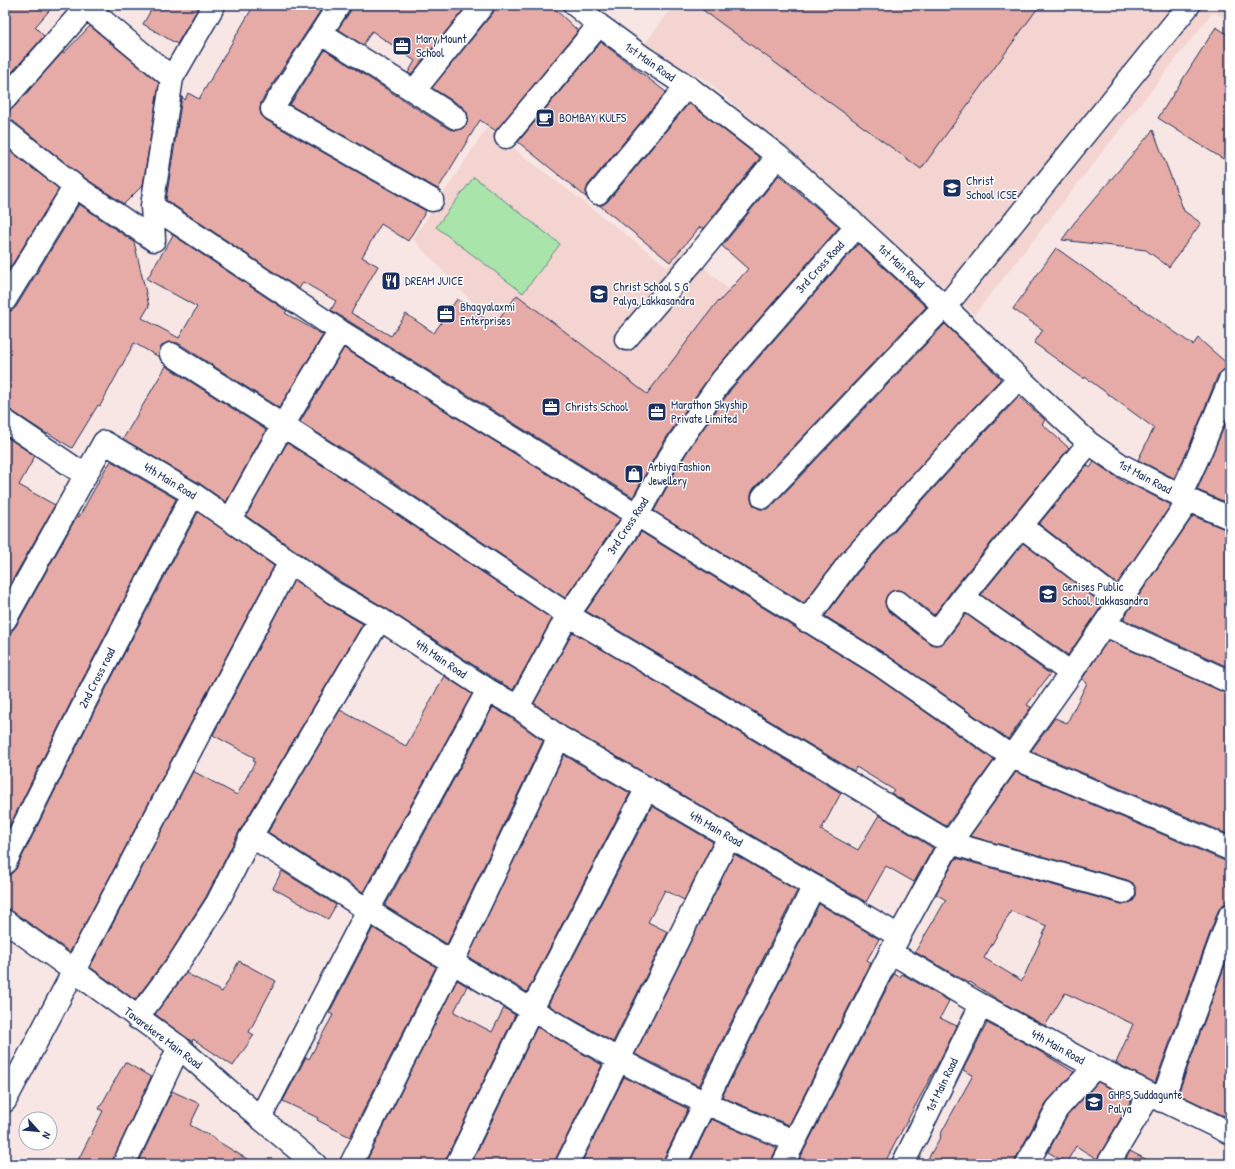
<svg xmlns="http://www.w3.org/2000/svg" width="1235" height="1169" font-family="'Patrick Hand',sans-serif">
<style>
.built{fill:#f3d4d1}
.grass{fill:#a9e4ab;stroke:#628a84}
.building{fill:#e6aba6;stroke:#1b2f5e;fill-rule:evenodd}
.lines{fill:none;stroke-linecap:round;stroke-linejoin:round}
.minor-casing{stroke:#1b2f5e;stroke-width:25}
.major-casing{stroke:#1b2f5e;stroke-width:25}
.minor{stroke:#fff;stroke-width:22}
.major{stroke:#fff;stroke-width:22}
.labels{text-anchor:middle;stroke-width:3;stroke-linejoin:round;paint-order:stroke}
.poi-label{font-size:12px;fill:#1b2f5e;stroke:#fff;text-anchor:start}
.street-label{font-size:12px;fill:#1b2f5e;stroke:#fff}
</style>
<rect width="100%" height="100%" fill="#f8e6e4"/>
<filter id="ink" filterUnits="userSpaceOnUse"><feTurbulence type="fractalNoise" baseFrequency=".025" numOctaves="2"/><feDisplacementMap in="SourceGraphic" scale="8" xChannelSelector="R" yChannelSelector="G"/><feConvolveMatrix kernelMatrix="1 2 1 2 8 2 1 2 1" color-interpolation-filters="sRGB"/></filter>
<g filter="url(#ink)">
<path class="built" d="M 674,5 L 1230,5 L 1230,21 L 1213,12 L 974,315 L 954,296 L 706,80 L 667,61 L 644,45 Z
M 487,128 L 668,267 L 683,249 L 763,320 L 663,447 L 505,337 L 413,239 Z"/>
<path class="grass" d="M 474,177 L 560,244 L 523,293 L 436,227 Z"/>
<path class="building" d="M 5,5 L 54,5 L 35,27 L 44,36 L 5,80 Z
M 154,5 L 200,5 L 177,44 L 143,24 Z
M 254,5 L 324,5 L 261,102 L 260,109 L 261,115 L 266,120 L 426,211 L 408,241 L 381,224 L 362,257 L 378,266 L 351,313 L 391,336 L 406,314 L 434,333 L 457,299 L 495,325 L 517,295 L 647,394 L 718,301 L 719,302 L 748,269 L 722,246 L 779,175 L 839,227 L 712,373 L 668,435 L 653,460 L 633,497 L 347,320 L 331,310 L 336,301 L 303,282 L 299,289 L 166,200 L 182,97 L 185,100 L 188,93 L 199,99 Z
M 351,5 L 467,5 L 411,75 L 408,73 L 415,61 L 372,31 L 363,45 L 338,29 L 350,12 Z
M 495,5 L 551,5 L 578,31 L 496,131 L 480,120 L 438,189 L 290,105 L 325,50 L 449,129 L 455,130 L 461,129 L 466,125 L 468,119 L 467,112 L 463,107 L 432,88 L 493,13 Z
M 696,5 L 1040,5 L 921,169 Z
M 90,26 L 159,83 L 143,185 L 124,204 L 82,176 L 13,121 L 5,119 L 5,111 L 9,111 L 14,107 L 63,52 L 64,53 Z
M 1216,27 L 1230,36 L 1230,147 L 1223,159 L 1158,118 Z
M 601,42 L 666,92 L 588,185 L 586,191 L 586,197 L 518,142 Z
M 689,103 L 760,158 L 703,229 L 700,227 L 670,262 L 599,205 L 603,205 L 608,201 Z
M 1153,130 L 1184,211 L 1201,223 L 1169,267 L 1146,250 L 1062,240 L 1074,223 Z
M 5,147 L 59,189 L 5,276 Z
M 79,204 L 134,242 L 149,306 L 142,318 L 179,338 L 197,307 L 147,279 L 173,235 L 287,311 L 285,313 L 323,335 L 279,408 L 178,343 L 171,342 L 166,343 L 161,347 L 159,353 L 159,357 L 134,343 L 100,406 L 98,405 L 72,448 L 48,433 L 47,434 L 12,411 L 5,409 L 5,312 L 11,311 L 16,307 Z
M 858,244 L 926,307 L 754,488 L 751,494 L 751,500 L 754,506 L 760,509 L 767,509 L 772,506 L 945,324 L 1000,378 L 1000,380 L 962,420 L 839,556 L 804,603 L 654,511 L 675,472 L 689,449 L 732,388 Z
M 1056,248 L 1193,345 L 1198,338 L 1230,366 L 1230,368 L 1223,370 L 1218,375 L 1188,450 L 1174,478 L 1138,460 L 1154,428 L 1085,377 L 1084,379 L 1034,343 L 1043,330 L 1013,309 Z
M 344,348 L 620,519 L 565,598 L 364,462 L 300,422 Z
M 166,366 L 266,430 L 226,502 L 199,483 L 123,439 Z
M 1019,397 L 1045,420 L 1042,424 L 1069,448 L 953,589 L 934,615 L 905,592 L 899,590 L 892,591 L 887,595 L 885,601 L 886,607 L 889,612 L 929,643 L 935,645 L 941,644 L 946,640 L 966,614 L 1050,674 L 1027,705 L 1031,707 L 1008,739 L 887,655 L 825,616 L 858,572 L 980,437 Z
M 1230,413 L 1230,504 L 1197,490 Z
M 5,436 L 35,456 L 19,485 L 55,505 L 5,593 Z
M 287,443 L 350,483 L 552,619 L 513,690 L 495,679 L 387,609 L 341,582 L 246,516 Z
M 111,461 L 176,499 L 75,694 L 7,831 L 5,829 L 5,643 L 12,631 L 16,626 L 77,516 L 79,517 L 107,466 L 108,466 Z
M 1094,462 L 1127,484 L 1127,482 L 1171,505 L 1117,584 L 1039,524 L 1087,465 L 1090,468 Z
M 198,512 L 274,566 L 70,952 L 12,911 L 5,909 L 5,881 L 9,875 L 12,873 L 16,869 L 97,706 Z
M 1193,516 L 1225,529 L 1230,530 L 1230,668 L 1123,619 Z
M 641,532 L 796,628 L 799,631 L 805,633 L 873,675 L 994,760 L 946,826 L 891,793 L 894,790 L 856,767 L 854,771 L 586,611 Z
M 1023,543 L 1103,604 L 1068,655 L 981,595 Z
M 294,580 L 327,603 L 363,624 L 240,830 L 206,897 L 169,955 L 135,1000 L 90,967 L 193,771 L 237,795 L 255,762 L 253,761 L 255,758 L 213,735 Z
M 573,632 L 841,793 L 821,830 L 858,850 L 879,815 L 933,848 L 914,882 L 886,866 L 866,902 L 566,727 L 534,703 Z
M 1108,640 L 1225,693 L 1230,694 L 1230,835 L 1031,751 L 1055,718 L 1067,723 L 1087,683 L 1082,679 Z
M 444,676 L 472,694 L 363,892 L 268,832 L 340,710 L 406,746 Z
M 493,707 L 511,718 L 543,741 L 447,944 L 385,906 Z
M 564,755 L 630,793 L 527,992 L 468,957 Z
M 1016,772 L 1225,861 L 1230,861 L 1230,903 L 1222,905 L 1218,911 L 1155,1083 L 1116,1063 L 1133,1024 L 1065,993 L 1045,1026 L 1000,1001 L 970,982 L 969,983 L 915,952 L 946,900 L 936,894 L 956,858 L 1121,904 L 1127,904 L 1133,901 L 1136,896 L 1136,889 L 1133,883 L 1127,880 L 970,836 ZM 1011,911 L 1047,926 L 1022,981 L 984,958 Z
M 652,806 L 713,842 L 684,900 L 665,890 L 648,922 L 668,932 L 613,1042 L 548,1005 Z
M 734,854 L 797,891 L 699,1086 L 635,1054 Z
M 282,871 L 336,905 L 328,919 L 273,888 Z
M 819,904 L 879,939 L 867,960 L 871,963 L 789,1125 L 722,1097 Z
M 373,928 L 436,967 L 350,1137 L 317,1120 L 318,1118 L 283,1101 L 306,1057 L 309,1059 L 333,1015 L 329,1013 Z
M 1230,951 L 1230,1117 L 1222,1115 L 1178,1094 Z
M 239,961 L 276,981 L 249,1032 L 254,1035 L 233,1066 L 193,1039 L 192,1042 L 155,1014 L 186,973 L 222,992 Z
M 894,974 L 900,977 L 902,974 L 949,1001 L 940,1018 L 957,1026 L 941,1058 L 884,1164 L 797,1164 Z
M 457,980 L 467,986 L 454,1012 L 492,1032 L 504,1008 L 515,1015 L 446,1159 L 445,1164 L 365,1164 Z
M 987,1023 L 1034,1048 L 1074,1072 L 1046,1103 L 1016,1158 L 1015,1164 L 925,1164 L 941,1136 L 940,1135 L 973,1075 L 963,1070 Z
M 537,1027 L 602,1065 L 556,1158 L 555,1164 L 471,1164 Z
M 125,1062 L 151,1077 L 113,1159 L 112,1164 L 76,1164 L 103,1111 L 99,1109 Z
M 624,1077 L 688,1109 L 664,1158 L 663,1164 L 581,1164 Z
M 1098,1082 L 1132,1099 L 1097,1159 L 1076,1146 L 1066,1163 L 1048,1152 L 1067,1116 Z
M 172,1091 L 200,1104 L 190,1125 L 214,1138 L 214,1139 L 255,1164 L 138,1164 Z
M 711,1119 L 777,1148 L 772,1158 L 771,1164 L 689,1164 Z
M 1130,1151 L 1155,1164 L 1123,1164 Z"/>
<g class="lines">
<g class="minor-casing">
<path id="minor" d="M 84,5 L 172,78
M 339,5 L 321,33 L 414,91 L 456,118
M 575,5 L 599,25 L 644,58 L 687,86 L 778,156 L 857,226 L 944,306 L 1019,378 L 1089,443 L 1121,465 L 1189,500 L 1230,518
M 321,33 L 272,109 L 432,200
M 414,91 L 483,5
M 5,99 L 88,5
M 5,131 L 75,186 L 154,240
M 506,137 L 599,25
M 598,193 L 687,86
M 152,206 L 340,331 L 880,665 L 1012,757 L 1230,849
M 154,240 L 152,206 L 172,78 L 214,5
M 5,300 L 75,186
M 626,339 L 695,259 L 778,156
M 171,354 L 357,473 L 568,615 L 950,843 L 1124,892
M 5,421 L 85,475
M 1180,496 L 1199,455 L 1230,380
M 763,497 L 954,296 L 1189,5
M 230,520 L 283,425 L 340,331
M 1021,526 L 1120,602
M 963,597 L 1071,673
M 897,602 L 936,633 L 963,597 L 1089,443
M 5,620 L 104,442 L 193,494 L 334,593 L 380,619 L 488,690 L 518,707 L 559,737 L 899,936
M 806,621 L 848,564 L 971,428 L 1019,378
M 1105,625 L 1230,682
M 518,707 L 568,615 L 637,516 L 664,466 L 679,442 L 722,380 L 857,226
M 251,836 C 372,913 493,990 618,1059 C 675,1091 735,1116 794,1141
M 5,863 L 86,700 L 193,494
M 890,952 L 981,1005 L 1095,1067 L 1230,1133
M 137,1018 L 179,962 L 217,903 L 251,836 L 380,619
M 5,1101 L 290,562
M 1162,1101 L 1230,915
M 260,1118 L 368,910 L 488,690
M 124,1164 L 179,1047
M 351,1164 L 452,963 L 559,737
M 457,1164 L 532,1009 L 647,788
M 567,1164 L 729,837
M 675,1164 L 705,1103 L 814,886
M 783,1164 L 899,936 L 950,843 L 1071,673 L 1189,500
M 903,1164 L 981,1005
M 1027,1164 L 1057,1109 L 1095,1067
M 1108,1164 L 1150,1094"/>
</g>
<g class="major-casing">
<path id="major" d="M 5,921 L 179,1047 L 260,1118 L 315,1164"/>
</g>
<use href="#minor" class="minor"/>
<use href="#major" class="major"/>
</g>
</g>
<defs>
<g id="office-square" transform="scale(1)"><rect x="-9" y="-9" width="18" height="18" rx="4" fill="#1b2f5e" stroke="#fff"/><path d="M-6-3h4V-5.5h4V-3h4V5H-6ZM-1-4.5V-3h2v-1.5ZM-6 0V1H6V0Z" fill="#fff"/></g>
<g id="cafe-square" transform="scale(1)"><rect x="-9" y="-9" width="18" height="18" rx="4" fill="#1b2f5e" stroke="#fff"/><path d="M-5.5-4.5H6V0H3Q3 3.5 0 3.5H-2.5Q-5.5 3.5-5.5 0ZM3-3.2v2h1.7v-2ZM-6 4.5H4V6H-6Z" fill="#fff"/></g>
<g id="school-square" transform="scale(1)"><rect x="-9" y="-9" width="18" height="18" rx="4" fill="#1b2f5e" stroke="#fff"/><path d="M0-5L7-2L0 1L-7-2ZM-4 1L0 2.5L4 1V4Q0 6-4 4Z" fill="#fff"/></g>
<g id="restaurant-square" transform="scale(1)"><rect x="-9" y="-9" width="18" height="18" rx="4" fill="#1b2f5e" stroke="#fff"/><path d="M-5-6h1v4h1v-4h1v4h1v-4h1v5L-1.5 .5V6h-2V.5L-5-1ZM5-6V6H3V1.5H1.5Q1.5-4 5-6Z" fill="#fff"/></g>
<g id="shop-square" transform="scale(1)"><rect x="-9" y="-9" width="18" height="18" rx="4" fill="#1b2f5e" stroke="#fff"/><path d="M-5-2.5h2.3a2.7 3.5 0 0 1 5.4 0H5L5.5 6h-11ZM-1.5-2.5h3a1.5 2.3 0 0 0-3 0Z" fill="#fff"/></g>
</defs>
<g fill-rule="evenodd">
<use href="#office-square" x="402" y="46"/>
<use href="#cafe-square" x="545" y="118"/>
<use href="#school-square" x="952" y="188"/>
<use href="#restaurant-square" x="391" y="281"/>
<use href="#school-square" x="599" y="294"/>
<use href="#office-square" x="446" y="314"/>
<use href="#office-square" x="551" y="407"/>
<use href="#office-square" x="657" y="412"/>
<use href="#shop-square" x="634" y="474"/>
<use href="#school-square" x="1048" y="594"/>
<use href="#school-square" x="1094" y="1102"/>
</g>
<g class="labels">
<g class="poi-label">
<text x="416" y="43">Mary Mount<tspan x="416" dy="14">School</tspan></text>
<text x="559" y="122">BOMBAY KULFS</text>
<text x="966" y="185">Christ<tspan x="966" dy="14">School ICSE</tspan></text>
<text x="405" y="285">DREAM JUICE</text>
<text x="613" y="291">Christ School S G<tspan x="613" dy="14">Palya, Lakkasandra</tspan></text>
<text x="460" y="311">Bhagyalaxmi<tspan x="460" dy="14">Enterprises</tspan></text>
<text x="671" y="409">Marathon Skyship<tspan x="671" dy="14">Private Limited</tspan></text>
<text x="565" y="411">Christs School</text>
<text x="648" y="471">Arbiya Fashion<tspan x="648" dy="14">Jewellery</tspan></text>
<text x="1062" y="591">Genises Public<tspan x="1062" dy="14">School, Lakkasandra</tspan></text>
<text x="1108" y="1099">GHPS Suddagunte<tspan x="1108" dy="14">Palya</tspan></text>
</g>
<g class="street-label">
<text transform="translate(650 62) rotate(35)" y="4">1st Main Road</text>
<text transform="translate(901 266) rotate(43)" y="4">1st Main Road</text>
<text transform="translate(820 267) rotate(-48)" y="4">3rd Cross Road</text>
<text transform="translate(1145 477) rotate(28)" y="4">1st Main Road</text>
<text transform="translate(170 481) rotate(31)" y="4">4th Main Road</text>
<text transform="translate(628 526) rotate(-57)" y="4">3rd Cross Road</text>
<text transform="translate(441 659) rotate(34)" y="4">4th Main Road</text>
<text transform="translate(97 678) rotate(-63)" y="4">2nd Cross road</text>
<text transform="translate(716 829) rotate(30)" y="4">4th Main Road</text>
<text transform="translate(163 1038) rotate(37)" y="4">Tavarekere Main Road</text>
<text transform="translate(1058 1047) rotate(29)" y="4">4th Main Road</text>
<text transform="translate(942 1085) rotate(-64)" y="4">1st Main Road</text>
</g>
</g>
<rect width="1235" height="1169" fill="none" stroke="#fff" stroke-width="20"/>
<rect x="10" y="10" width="1215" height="1149" fill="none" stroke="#1b2f5e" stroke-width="1.5" filter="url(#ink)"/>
<g transform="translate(38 1131) rotate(117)"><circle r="19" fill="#ffffff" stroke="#a4acbf"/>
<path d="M0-3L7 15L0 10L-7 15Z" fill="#1b2f5e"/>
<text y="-6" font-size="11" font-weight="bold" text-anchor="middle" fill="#1b2f5e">N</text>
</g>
</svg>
